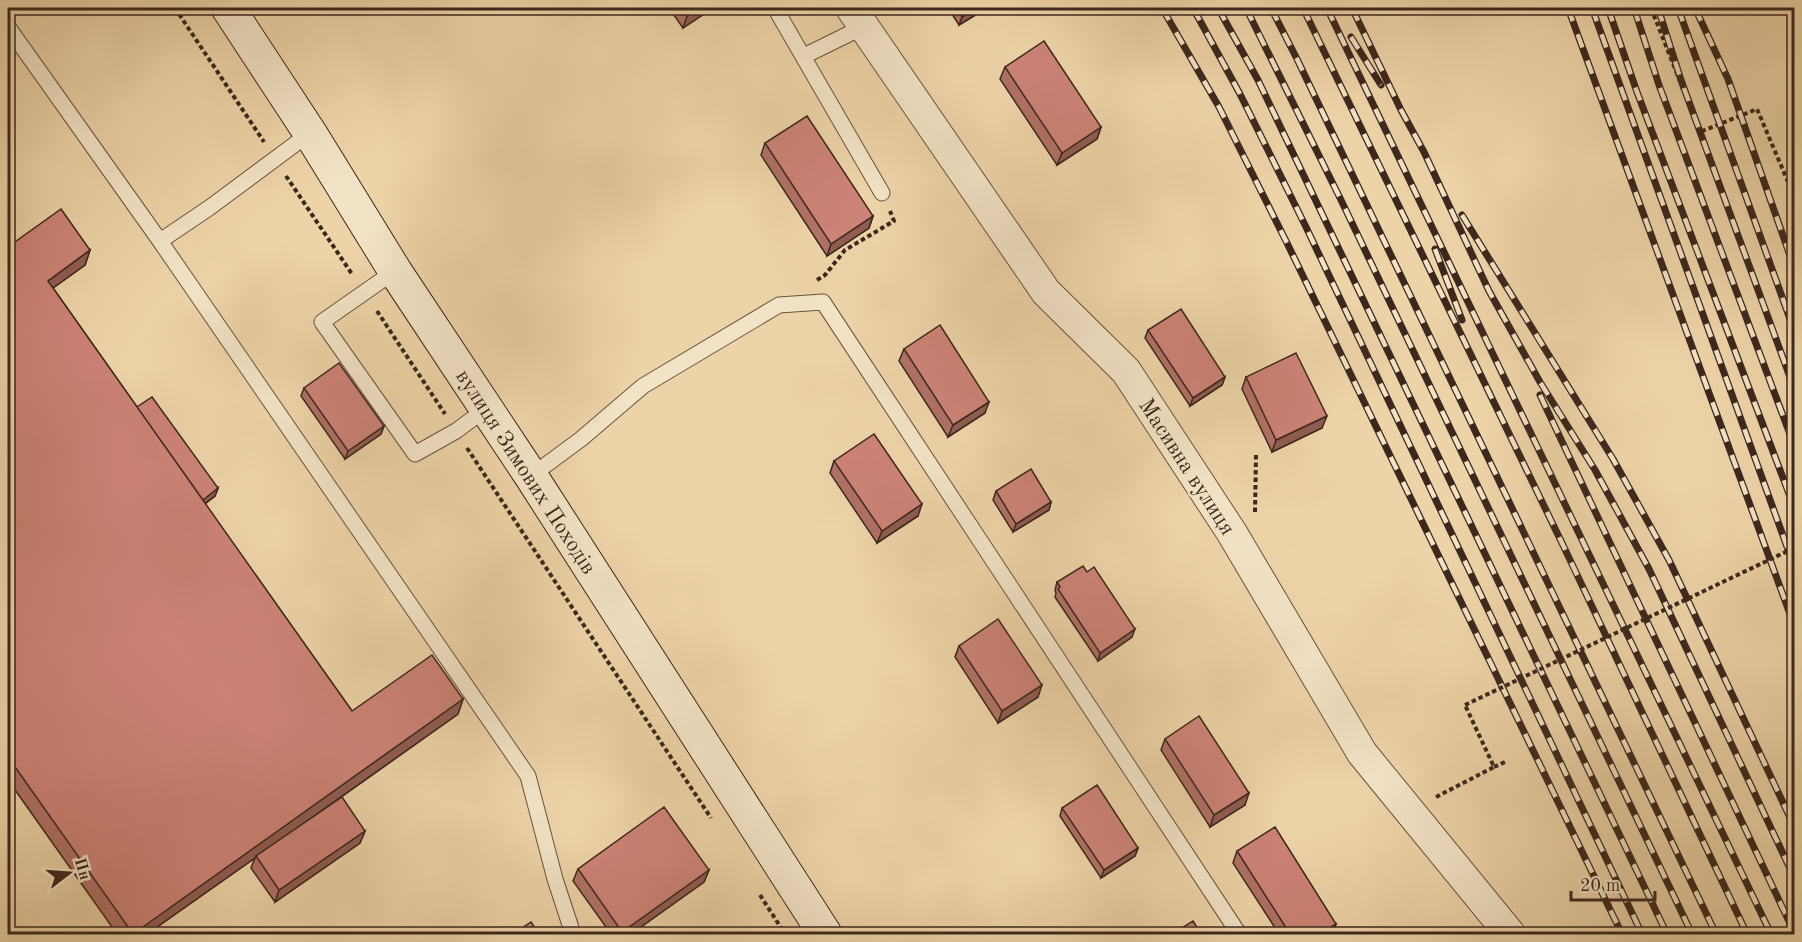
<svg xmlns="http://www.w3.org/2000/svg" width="1802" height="942" font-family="'Old Standard TT',serif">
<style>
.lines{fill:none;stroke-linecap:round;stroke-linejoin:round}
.service-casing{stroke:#695240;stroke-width:17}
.minor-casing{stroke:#695240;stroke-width:32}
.secondary-casing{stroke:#3d271d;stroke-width:35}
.path{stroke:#3d271d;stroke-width:4;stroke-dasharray:4.5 3;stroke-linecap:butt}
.service{stroke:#f3e3c6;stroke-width:15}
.minor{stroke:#f3e3c6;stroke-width:30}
.secondary{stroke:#f3e3c6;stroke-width:33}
.rail-casing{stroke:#3d271d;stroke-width:7}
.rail{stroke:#f3e3c6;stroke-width:4.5;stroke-dasharray:14;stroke-linecap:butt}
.path-bridge{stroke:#3d271d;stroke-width:4;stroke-dasharray:4.5 3;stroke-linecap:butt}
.wall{fill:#b07166;stroke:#3d271d;stroke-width:1.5}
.shaded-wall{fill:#905c53;stroke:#3d271d;stroke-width:1.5}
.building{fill:#cd8377;stroke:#3d271d;stroke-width:1.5}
.labels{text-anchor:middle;stroke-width:4.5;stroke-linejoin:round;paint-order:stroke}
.street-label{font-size:22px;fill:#3d271d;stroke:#f3e3c6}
</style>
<rect width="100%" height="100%" fill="#edd4a8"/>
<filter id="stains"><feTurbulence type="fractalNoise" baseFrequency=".00333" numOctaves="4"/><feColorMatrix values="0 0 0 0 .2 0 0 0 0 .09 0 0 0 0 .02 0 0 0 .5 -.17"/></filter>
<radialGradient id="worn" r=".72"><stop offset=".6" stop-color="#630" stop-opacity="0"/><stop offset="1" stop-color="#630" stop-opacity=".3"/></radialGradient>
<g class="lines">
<g class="service-casing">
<path id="service" d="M 775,8 L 882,193
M 8,27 L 160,241 L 528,776 L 555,879 L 573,934
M 804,56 L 863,27
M 160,241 L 209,208 L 310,133
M 395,271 L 322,322 L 415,454 L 456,431 L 487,408
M 531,476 L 581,439 L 643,386 L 779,305 L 823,302 L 1239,934"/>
</g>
<g class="minor-casing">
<path id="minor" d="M 851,8 L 1046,292 L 1126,371 L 1232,533 L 1362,753 L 1510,934"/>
</g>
<g class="secondary-casing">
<path id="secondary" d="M 228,8 L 310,133 L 395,271 L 531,476 L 825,934"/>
</g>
<path class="path" d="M 175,8 L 264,142
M 1603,8 L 1606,15
M 1651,8 L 1700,132 L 1757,109 L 1794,196
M 286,176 L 352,274
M 817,280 L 825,275 L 845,250 L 894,221 L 890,211
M 377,311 L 445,414
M 467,448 L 711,818
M 1255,512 L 1256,455
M 1494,767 L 1507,761
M 1436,797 L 1494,767 L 1465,705
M 760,895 L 785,934
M 1589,934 L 1591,933"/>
<use href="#service" class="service"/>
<use href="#minor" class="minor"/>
<use href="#secondary" class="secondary"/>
<g class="rail-casing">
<path id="rail" d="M 1162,8 L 1219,107 L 1287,243 L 1622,934
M 1193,8 L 1240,94 L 1306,227 L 1642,934
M 1218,8 L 1258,80 L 1667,934
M 1246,8 L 1341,200 L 1692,934
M 1271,8 L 1297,59 L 1716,934
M 1303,8 L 1562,543 L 1747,934
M 1327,8 L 1771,934
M 1352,8 L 1401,110 L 1424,152 L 1489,291 L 1540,382 L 1595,470 L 1649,569 L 1794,877
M 1568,8 L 1794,625
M 1592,8 L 1794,566
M 1608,8 L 1637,92 L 1794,507
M 1634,8 L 1659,85 L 1794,445
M 1658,8 L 1681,80 L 1794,388
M 1678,8 L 1794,330
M 1695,8 L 1728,79 L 1794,267
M 1351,37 L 1381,85
M 1462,215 L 1613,459 L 1669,560 L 1794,826
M 1435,249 L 1462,320
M 1540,395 L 1794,932"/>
</g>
<use href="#rail" class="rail"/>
<path class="path-bridge" d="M 1465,705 L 1794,548"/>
</g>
<path class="wall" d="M 669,8 L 713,8 L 683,28 Z
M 948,8 L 987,8 L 959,25 Z
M 1005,67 L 1101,127 L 1097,139 L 1057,165 L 1000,79 Z
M 765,143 L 873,216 L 869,228 L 827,256 L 761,155 Z
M 8,247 L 90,250 L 85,265 L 53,288 L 137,407 L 218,488 L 215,496 L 205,504 L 352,711 L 463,699 L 458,714 L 316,815 L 365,831 L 360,843 L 275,902 L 251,868 L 255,858 L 147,934 L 117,934 L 8,780 Z
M 1148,330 L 1225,377 L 1222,385 L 1190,406 L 1145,338 Z
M 904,349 L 985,413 L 948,437 L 899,361 Z
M 1246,377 L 1322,428 L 1272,452 L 1242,389 Z
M 304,388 L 384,426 L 381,434 L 345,459 L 301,396 Z
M 834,461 L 918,516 L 877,543 L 830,473 Z
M 996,491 L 1051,502 L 1049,510 L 1013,532 L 993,500 Z
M 1057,582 L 1132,637 L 1098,661 L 1055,597 L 1056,593 L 1055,590 Z
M 959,646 L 1038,697 L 998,723 L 955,657 Z
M 1165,739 L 1245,805 L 1210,827 L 1161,750 Z
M 1062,808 L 1138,848 L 1135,856 L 1101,878 L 1060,816 Z
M 1237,851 L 1336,924 L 1332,934 L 1279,934 L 1233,863 Z
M 578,869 L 709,870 L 704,882 L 631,934 L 611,934 L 573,881 Z"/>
<path class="shaded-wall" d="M 700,8 L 713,8 L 683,28 L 687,16 Z
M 977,8 L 987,8 L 959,25 L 962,17 Z
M 1101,127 L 1097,139 L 1057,165 L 1062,153 Z
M 873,216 L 869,228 L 827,256 L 831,244 Z
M 90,250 L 85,265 L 42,296 L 48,281 Z
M 1225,377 L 1222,385 L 1190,406 L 1193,398 Z
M 989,402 L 985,413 L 948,437 L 953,425 Z
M 1327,416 L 1322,428 L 1272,452 L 1276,440 Z
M 384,426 L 381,434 L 345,459 L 348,451 Z
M 218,488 L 215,496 L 195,511 L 198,503 Z
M 1051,502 L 1049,510 L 1013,532 L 1016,524 Z
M 922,504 L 918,516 L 877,543 L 882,531 Z
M 1135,629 L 1132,637 L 1098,661 L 1100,653 Z
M 1042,685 L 1038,697 L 998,723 L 1002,711 Z
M 463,699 L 458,714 L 256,857 L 256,856 L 255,858 L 147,934 L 132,934 Z
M 1249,793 L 1245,805 L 1210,827 L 1214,815 Z
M 365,831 L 360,843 L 275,902 L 279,890 Z
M 1138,848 L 1135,856 L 1101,878 L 1104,870 Z
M 709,870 L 704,882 L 631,934 L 621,934 L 622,932 Z
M 1336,924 L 1332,934 L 1319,934 Z"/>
<path class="building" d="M 681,8 L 700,8 L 687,16 Z
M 956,8 L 977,8 L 962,17 Z
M 1044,41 L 1101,127 L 1062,153 L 1005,67 Z
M 807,116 L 873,216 L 831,244 L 765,143 Z
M 61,209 L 90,250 L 48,281 L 352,711 L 432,655 L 463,699 L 133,934 L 8,757 L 8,247 Z
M 1181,309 L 1225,377 L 1193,398 L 1148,330 Z
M 940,325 L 989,402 L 953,425 L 904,349 Z
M 1296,353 L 1327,416 L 1276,440 L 1246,377 Z
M 339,363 L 384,426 L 348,451 L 304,388 Z
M 152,397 L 218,488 L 203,500 L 137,407 Z
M 874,434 L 922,504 L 882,531 L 834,461 Z
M 1031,469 L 1051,502 L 1016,524 L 996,491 Z
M 1083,566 L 1087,572 L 1094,567 L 1135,629 L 1100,653 L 1058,589 L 1060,587 L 1057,582 Z
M 998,619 L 1042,685 L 1002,711 L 959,646 Z
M 1199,716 L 1249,793 L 1214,815 L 1165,739 Z
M 1097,785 L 1138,848 L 1104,870 L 1062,808 Z
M 342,797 L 365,831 L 279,890 L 256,856 Z
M 664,807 L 709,870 L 622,932 L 578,869 Z
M 1275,827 L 1336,924 L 1319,934 L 1290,934 L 1237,851 Z
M 1193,921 L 1201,934 L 1172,934 Z
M 531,922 L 539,934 L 513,934 Z
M 465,930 L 468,934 L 459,934 Z"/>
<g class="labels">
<g class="street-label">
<text transform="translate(1188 466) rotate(57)" y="8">Масивна вулиця</text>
<text transform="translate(527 471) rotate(57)" y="8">вулиця Зимових Походів</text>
</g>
</g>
<rect width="1802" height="942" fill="none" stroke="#edd4a8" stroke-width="30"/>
<rect x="9" y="9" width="1784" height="924" fill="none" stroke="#3d271d" stroke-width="3"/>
<rect x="15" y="15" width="1772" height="912" fill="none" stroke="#3d271d" stroke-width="1.5"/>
<g transform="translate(69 873) rotate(73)" stroke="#f3e3c6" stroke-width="4.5" paint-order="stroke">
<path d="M0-4.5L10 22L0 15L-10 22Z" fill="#3d271d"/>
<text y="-9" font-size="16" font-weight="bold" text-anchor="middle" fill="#3d271d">Пн</text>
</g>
<path d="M1571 891v9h84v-9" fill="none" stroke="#3d271d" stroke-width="3"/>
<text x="1580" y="891" font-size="18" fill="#3d271d" stroke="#f3e3c6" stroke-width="4.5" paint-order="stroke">20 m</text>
<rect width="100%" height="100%" filter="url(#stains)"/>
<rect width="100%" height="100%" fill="url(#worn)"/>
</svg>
